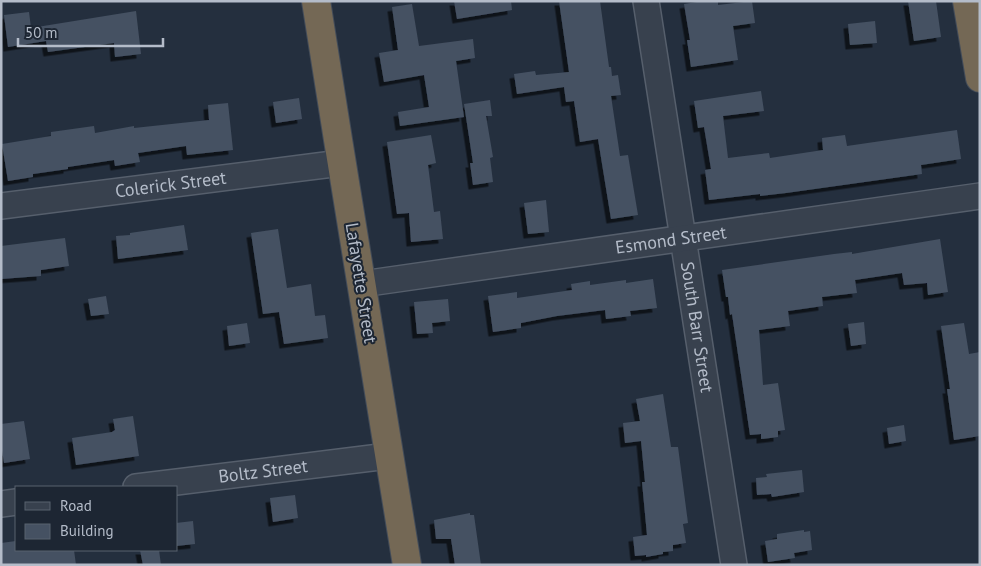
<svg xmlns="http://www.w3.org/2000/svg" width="981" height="566" font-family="'PT Sans',sans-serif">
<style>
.building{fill:#455162;filter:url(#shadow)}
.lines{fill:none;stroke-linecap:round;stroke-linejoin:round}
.minor-casing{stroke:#565f6c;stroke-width:28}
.highway-casing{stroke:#434c59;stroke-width:30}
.minor{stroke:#38414e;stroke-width:25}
.highway{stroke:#746855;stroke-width:28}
.labels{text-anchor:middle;stroke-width:4;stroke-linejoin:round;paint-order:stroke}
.street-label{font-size:18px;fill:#b4bcc9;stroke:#1d2633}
</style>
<defs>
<filter id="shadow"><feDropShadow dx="-4.5" dy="4.5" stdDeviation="0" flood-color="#0009"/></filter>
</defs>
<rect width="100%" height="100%" fill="#242f3e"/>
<path class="building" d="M 454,1 L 511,1 L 512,10 L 457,19 Z
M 559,1 L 600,1 L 609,67 L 611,67 L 612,76 L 618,75 L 621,95 L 611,96 L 620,156 L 628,155 L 638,215 L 611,219 L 598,139 L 580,142 L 574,101 L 566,102 L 564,87 L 517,94 L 514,74 L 535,71 L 536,75 L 569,72 Z
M 703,1 L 718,1 L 718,5 L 752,1 L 755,23 L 733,26 L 738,60 L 691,67 L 687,40 L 690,40 L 684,4 Z
M 908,1 L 936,1 L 941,37 L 914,41 Z
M 412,4 L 419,46 L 473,39 L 475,58 L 456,61 L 464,117 L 400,126 L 398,112 L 429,107 L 424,75 L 384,82 L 379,53 L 398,50 L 392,7 Z
M 136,11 L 141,54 L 115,57 L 114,43 L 48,52 L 46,41 L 8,47 L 4,15 L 29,12 L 31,28 Z
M 875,21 L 877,43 L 850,45 L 848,24 Z
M 761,91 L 764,111 L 723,116 L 728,158 L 769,153 L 770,158 L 823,150 L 822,138 L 845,135 L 847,146 L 957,130 L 961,159 L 921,165 L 922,174 L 786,193 L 760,196 L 760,194 L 709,200 L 705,170 L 711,169 L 704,127 L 698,128 L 694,101 Z
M 299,98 L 302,119 L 276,123 L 273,102 Z
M 490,100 L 492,116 L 486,116 L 493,157 L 490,158 L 493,182 L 473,185 L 470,163 L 473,163 L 464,104 Z
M 228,103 L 233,150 L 187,155 L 186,146 L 138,153 L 140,162 L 115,166 L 114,160 L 68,167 L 68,169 L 33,174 L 33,177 L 8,181 L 2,144 L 51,136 L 51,132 L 94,126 L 95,133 L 134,126 L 134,128 L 209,120 L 208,105 Z
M 431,135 L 436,163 L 428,165 L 434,212 L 440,211 L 443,239 L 411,242 L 409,213 L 397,214 L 387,142 Z
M 546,200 L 549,232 L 528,234 L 524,203 Z
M 184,225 L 188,250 L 118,259 L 116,236 L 130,235 L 130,233 Z
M 278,229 L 287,288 L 311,284 L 315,316 L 325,315 L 328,338 L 284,344 L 279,312 L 263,314 L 251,233 Z
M 65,238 L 69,266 L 41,270 L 41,276 L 1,279 L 1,246 Z
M 940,239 L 948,292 L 928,295 L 927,283 L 904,285 L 902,273 L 855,280 L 857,293 L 822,297 L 823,306 L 788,311 L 790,326 L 759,330 L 763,385 L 778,383 L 785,430 L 778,431 L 778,437 L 761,439 L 761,434 L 750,435 L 732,314 L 730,315 L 728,297 L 726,297 L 722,270 L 834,254 L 852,252 L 852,254 Z
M 653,279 L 657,308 L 630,311 L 631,316 L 606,319 L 605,310 L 557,316 L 521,323 L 521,328 L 493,332 L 488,296 L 517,292 L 517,298 L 572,290 L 571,284 L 590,281 L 590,285 L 626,280 L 626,283 Z
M 106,296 L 109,314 L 91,316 L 88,299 Z
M 448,299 L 450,321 L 432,323 L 433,333 L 417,334 L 414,302 Z
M 864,322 L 866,344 L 851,346 L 848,324 Z
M 247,323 L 250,343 L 229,346 L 227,326 Z
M 964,323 L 969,354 L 980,352 L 980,436 L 954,440 L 947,389 L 950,389 L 941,326 Z
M 663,394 L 671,447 L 678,447 L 688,523 L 683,524 L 686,543 L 673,545 L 673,551 L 663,552 L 663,554 L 646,557 L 646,555 L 635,556 L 633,537 L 647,535 L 642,482 L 645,482 L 641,441 L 625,443 L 623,423 L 640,421 L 636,399 Z
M 133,416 L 139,456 L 76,465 L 72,438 L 112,432 L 115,430 L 113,419 Z
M 24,421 L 30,459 L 4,463 L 1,444 L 1,424 Z
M 904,425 L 906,441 L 889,444 L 887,428 Z
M 802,470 L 804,492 L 772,497 L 771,494 L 757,495 L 756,478 L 767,477 L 766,474 Z
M 295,495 L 298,518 L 273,522 L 270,498 Z
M 470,513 L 470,515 L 474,515 L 481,565 L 455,565 L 451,539 L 436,539 L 434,520 Z
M 193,521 L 195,544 L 176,546 L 176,523 Z
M 804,530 L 804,532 L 810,531 L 812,550 L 794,553 L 795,558 L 768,562 L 765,541 L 777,539 L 777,534 Z
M 16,541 L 16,550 L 74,550 L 76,565 L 1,565 L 1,543 Z
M 140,550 L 159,550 L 161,565 L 143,565 Z"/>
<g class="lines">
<g class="minor-casing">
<g id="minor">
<path id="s1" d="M 646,1 L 734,565"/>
<path id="s2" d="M 1,206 L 341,163"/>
<path id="s3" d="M 362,284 L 980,196"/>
<path id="s4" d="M 136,487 L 388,456"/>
<path d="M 1,504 L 16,502"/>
</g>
</g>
<g class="highway-casing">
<path id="highway" d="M 316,1 C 346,189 375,377 407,565
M 967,1 L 980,78"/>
</g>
<use href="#minor" class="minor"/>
<use href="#highway" class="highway"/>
</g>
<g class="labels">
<g class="street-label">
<text dy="6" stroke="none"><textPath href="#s2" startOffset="171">Colerick Street</textPath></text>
<text dy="6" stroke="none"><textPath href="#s3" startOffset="312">Esmond Street</textPath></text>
<text transform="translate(361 283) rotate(81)" y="6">Lafayette Street</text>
<text dy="6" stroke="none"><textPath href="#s1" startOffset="330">South Barr Street</textPath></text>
<text dy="6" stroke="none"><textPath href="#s4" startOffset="128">Boltz Street</textPath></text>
</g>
</g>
<rect width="981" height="566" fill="none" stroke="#b4bcc9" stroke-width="5"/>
<rect x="15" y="486" width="162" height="65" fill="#1d2633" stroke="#59626f"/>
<rect x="25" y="502" width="25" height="8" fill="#38414e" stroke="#59626f"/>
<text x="60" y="511" font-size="15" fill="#b4bcc9">Road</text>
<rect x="25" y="524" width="25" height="15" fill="#455162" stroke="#59626f"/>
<text x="60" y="536" font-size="15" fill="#b4bcc9">Building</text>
<path d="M18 38v8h145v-8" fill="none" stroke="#b4bcc9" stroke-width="2.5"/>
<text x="25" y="38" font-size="15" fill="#b4bcc9" stroke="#1d2633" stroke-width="4" paint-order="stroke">50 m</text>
</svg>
